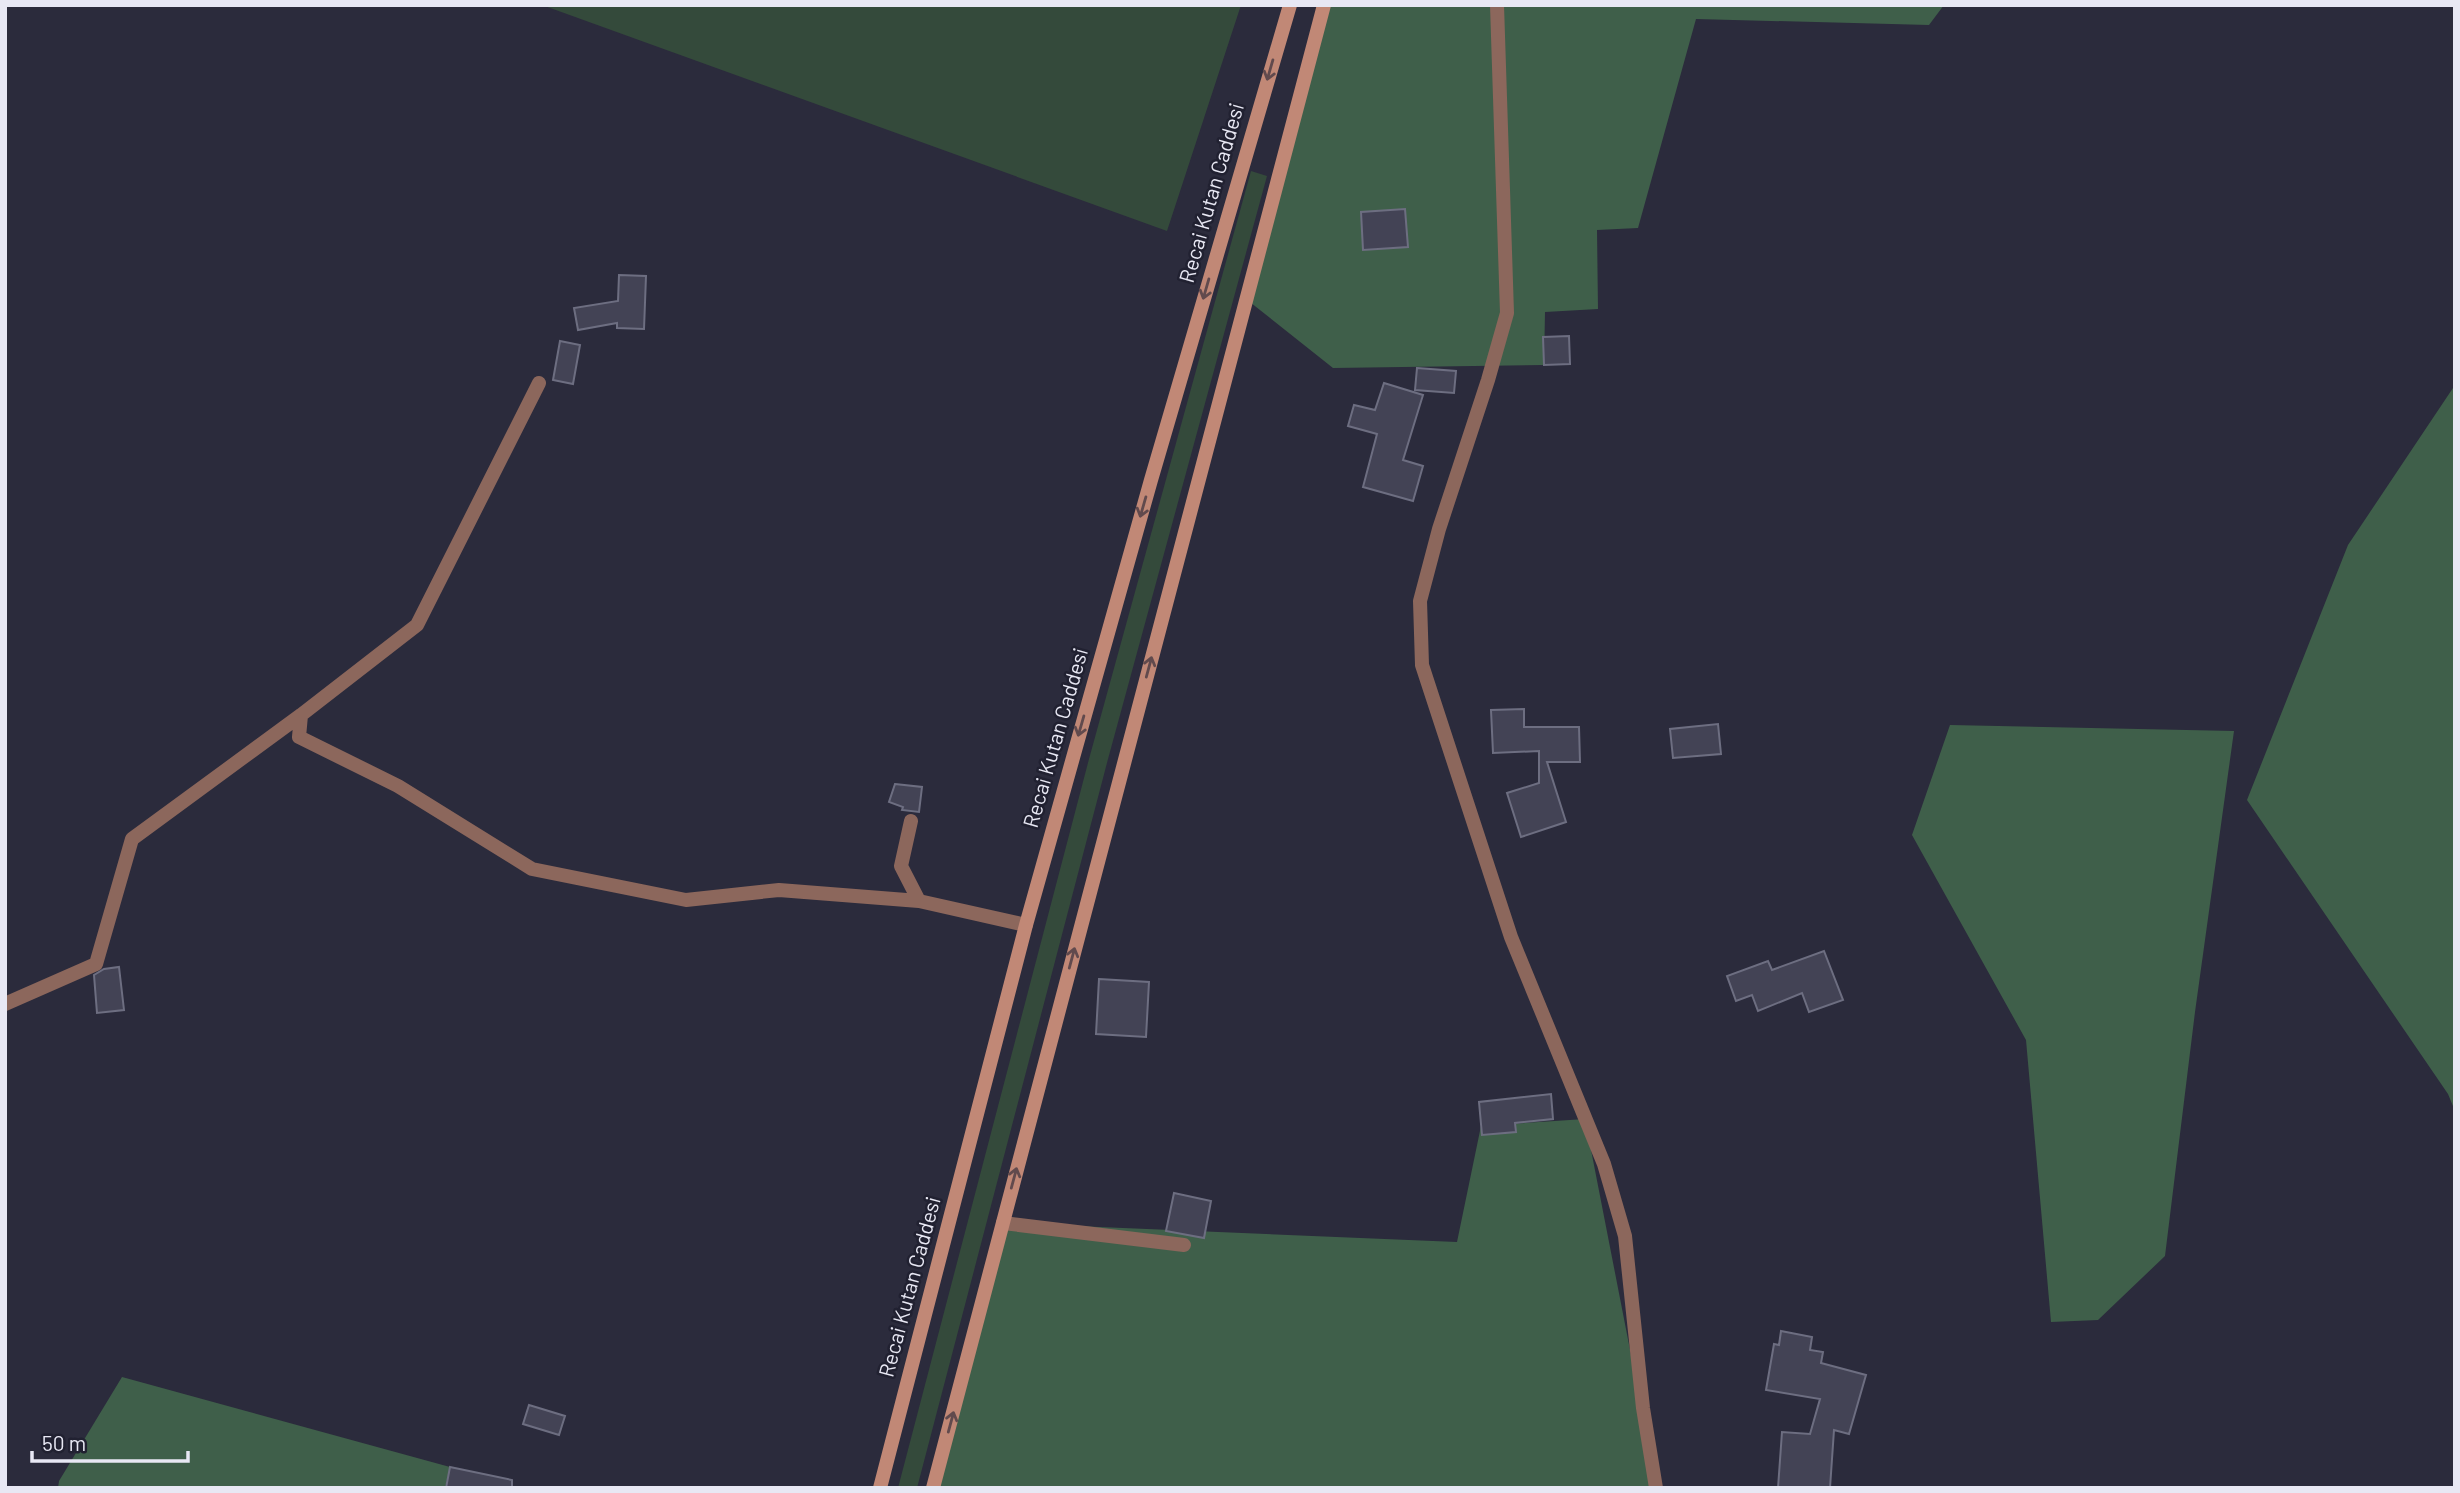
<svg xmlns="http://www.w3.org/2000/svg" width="2460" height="1493" font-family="Barlow,sans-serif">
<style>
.green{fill:#344a3b}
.forest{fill:#3f5f4a}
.building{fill:#434355;stroke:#6d6e81;stroke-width:2}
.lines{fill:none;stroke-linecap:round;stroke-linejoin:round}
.street{stroke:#8c675c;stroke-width:14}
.secondary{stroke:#c18876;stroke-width:14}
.oneway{stroke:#614a4d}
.labels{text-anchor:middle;stroke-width:5;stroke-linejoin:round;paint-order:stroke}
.street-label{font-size:21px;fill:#e8e8f4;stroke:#212131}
</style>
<rect width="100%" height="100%" fill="#2b2b3c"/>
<path class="green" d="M 542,5 L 1241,5 L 1167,231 Z
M 1251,171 L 1267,176 L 1108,759 L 917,1488 L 898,1488 L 1089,759 Z"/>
<path class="forest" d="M 1321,5 L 1944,5 L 1929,25 L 1696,19 L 1638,228 L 1597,230 L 1598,309 L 1545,312 L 1544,365 L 1333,368 L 1246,299 Z
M 2455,385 L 2455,1111 L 2448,1094 L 2247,800 L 2348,545 Z
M 1950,725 L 2234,731 L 2195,1012 L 2165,1256 L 2098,1320 L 2051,1322 L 2026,1040 L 1912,835 Z
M 1585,1119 L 1657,1488 L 933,1488 L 1003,1223 L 1457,1242 L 1481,1126 Z
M 122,1377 L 450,1467 L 445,1488 L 58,1488 L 59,1481 Z"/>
<path class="building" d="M 1405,209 L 1408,247 L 1363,250 L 1361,212 Z
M 619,275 L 646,276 L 644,329 L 617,328 L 617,323 L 578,330 L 574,308 L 618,301 Z
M 1569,336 L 1570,364 L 1544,365 L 1543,337 Z
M 560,341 L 580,345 L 573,384 L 553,380 Z
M 1417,368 L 1456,371 L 1454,393 L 1415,390 Z
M 1384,383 L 1423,395 L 1403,460 L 1423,466 L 1413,501 L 1363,487 L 1377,434 L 1348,426 L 1354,405 L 1375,410 Z
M 1524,709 L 1524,727 L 1579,727 L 1580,762 L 1547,762 L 1566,822 L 1521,837 L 1507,793 L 1539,783 L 1539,751 L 1493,753 L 1491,710 Z
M 1718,724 L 1721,754 L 1673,758 L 1670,729 Z
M 895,784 L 922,787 L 919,812 L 902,810 L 903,807 L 889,802 Z
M 1824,951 L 1843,1000 L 1809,1012 L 1802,993 L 1758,1011 L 1752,995 L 1736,1001 L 1727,976 L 1768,961 L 1772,970 Z
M 119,967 L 124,1010 L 97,1013 L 94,975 L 104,969 Z
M 1099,979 L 1149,982 L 1146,1037 L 1096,1034 Z
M 1551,1094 L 1553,1119 L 1515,1123 L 1516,1132 L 1482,1135 L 1479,1102 Z
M 1174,1193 L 1211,1201 L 1204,1238 L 1166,1231 Z
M 1781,1331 L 1812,1337 L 1810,1350 L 1823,1352 L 1821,1363 L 1866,1375 L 1849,1434 L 1834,1430 L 1830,1488 L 1778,1488 L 1782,1432 L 1810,1434 L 1820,1399 L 1766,1390 L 1774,1344 L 1779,1345 Z
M 529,1405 L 565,1416 L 559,1435 L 523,1424 Z
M 450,1467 L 512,1480 L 512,1488 L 446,1488 Z"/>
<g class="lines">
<path class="street" d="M 1497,5 L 1507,313 L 1488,380 L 1439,529 L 1420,601 L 1422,665 L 1511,937 L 1604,1164 L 1625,1236 L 1643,1408 L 1656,1488
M 301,715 L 299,737 L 398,786 L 532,869 L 686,900 L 779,890 L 919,901
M 911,821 L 901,866 L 919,901 L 1026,925
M 5,1004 L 96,964 L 132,839 L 301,715 L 417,625 L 539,383
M 1003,1223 L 1184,1245"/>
<path class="secondary" d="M 880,1488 L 1026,925 L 1151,480 L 1290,5
M 933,1488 L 1324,5"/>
</g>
<defs><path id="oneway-shaft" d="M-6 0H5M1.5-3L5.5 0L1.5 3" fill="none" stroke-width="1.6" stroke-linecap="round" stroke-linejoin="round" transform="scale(1.75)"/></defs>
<g class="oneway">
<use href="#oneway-shaft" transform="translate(1270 70) rotate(106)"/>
<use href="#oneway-shaft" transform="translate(1206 289) rotate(106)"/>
<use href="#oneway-shaft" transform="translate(1143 507) rotate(106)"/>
<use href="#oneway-shaft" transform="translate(1149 667) rotate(-75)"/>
<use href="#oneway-shaft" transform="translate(1081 726) rotate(106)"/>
<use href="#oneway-shaft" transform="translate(1072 958) rotate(-75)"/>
<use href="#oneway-shaft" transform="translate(1014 1178) rotate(-75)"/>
<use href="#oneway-shaft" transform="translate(951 1422) rotate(-75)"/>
</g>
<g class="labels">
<g class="street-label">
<text transform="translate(1212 193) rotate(-74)" y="7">Recai Kutan Caddesi</text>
<text transform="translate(1056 738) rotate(-74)" y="7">Recai Kutan Caddesi</text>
<text transform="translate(910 1287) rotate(-75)" y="7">Recai Kutan Caddesi</text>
</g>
</g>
<rect width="2460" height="1493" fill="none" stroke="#e8e8f4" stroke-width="14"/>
<path d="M32 1451v10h156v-10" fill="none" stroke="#e8e8f4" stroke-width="3.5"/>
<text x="42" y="1451" font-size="21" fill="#e8e8f4" stroke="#212131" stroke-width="5" paint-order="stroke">50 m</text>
</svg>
